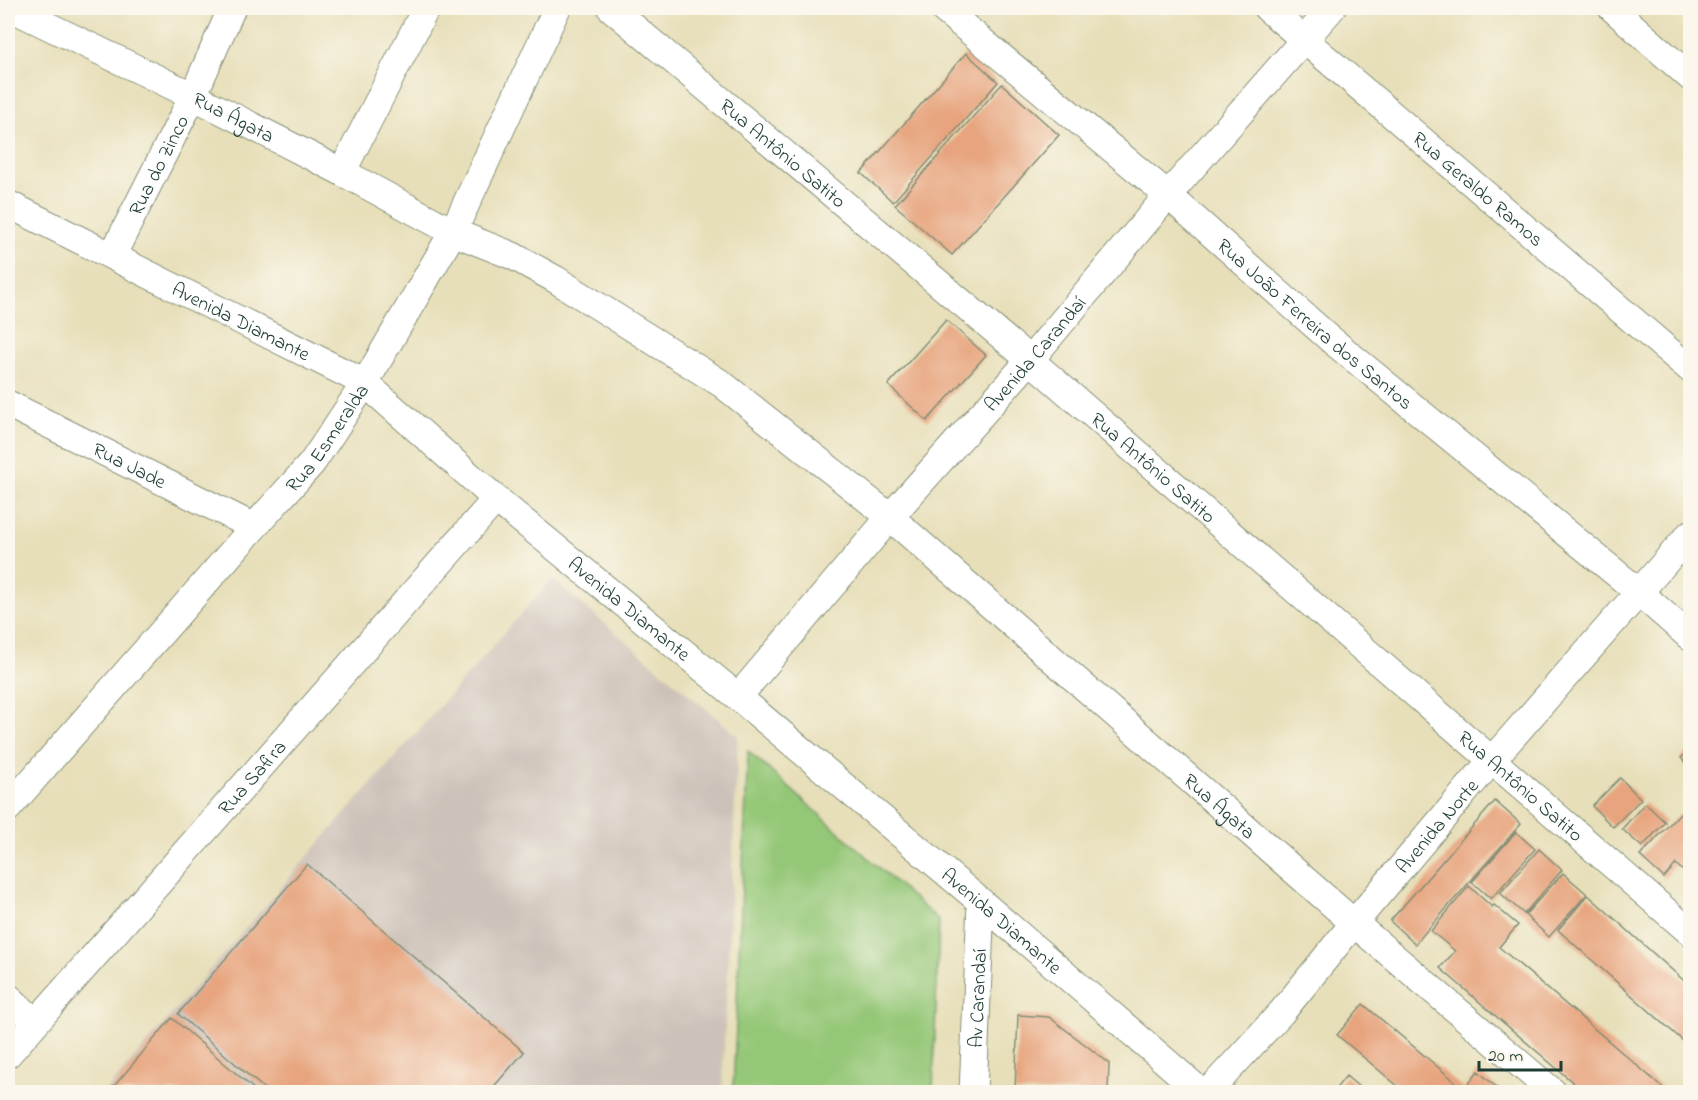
<svg xmlns="http://www.w3.org/2000/svg" width="1698" height="1100" font-family="'Indie Flower',sans-serif">
<style>
.industrial{fill:#cdc2b9}
.green{fill:#94c777;stroke:#5a8256;stroke-width:1.5}
.building{fill:#e7a47e}
.lines{fill:none;stroke-linecap:round;stroke-linejoin:round}
.minor-casing{stroke:#838e76;stroke-width:29}
.minor{stroke:#fff;stroke-width:27}
.labels{text-anchor:middle;stroke-width:6;stroke-linejoin:round;paint-order:stroke}
.street-label{font-size:20px;fill:#1f3d34;stroke:#fbf7ec}
</style>
<rect width="100%" height="100%" fill="#fbf7ec"/>
<filter id="ink" filterUnits="userSpaceOnUse"><feTurbulence type="fractalNoise" baseFrequency=".0167" numOctaves="2"/><feDisplacementMap in="SourceGraphic" scale="12" xChannelSelector="R" yChannelSelector="G"/><feConvolveMatrix kernelMatrix="1 2 1 2 8 2 1 2 1" color-interpolation-filters="sRGB"/></filter>
<filter id="wash" filterUnits="userSpaceOnUse"><feTurbulence type="fractalNoise" baseFrequency=".008" numOctaves="4" result="noise"/><feDisplacementMap in="SourceGraphic" scale="24" xChannelSelector="R" yChannelSelector="G"/><feGaussianBlur stdDeviation="1.35" result="paint"/><feColorMatrix in="noise" values="0 0 0 0 0 0 0 0 0 0 0 0 0 0 0 0 0 1.4 0 .05"/><feComposite in="paint" operator="in"/></filter>
<g filter="url(#wash)">
<rect width="100%" height="100%" fill="#e7dfb9"/>
<path class="industrial" d="M 552,579 L 738,736 L 722,1092 L 105,1092 L 301,864 Z"/>
<path class="green" d="M 748,751 L 939,921 L 933,1092 L 733,1092 Z"/>
<g id="blocks">
<path class="building" d="M 966,53 L 998,82 L 893,202 L 861,173 Z
M 1002,84 L 1059,135 L 952,255 L 895,205 Z
M 946,320 L 986,355 L 927,421 L 888,385 Z
M 1690,748 L 1690,767 L 1681,758 Z
M 1620,778 L 1641,799 L 1613,827 L 1592,806 Z
M 1495,801 L 1521,824 L 1415,944 L 1390,921 Z
M 1645,803 L 1665,822 L 1642,847 L 1622,829 Z
M 1680,813 L 1690,822 L 1690,878 L 1676,864 L 1664,878 L 1640,856 Z
M 1516,832 L 1535,849 L 1491,899 L 1472,882 Z
M 1539,849 L 1562,870 L 1524,914 L 1500,893 Z
M 307,864 L 524,1052 L 489,1092 L 268,1092 L 178,1014 Z
M 1563,873 L 1587,894 L 1549,937 L 1525,915 Z
M 1469,886 L 1492,907 L 1494,905 L 1518,925 L 1499,947 L 1668,1092 L 1584,1092 L 1440,968 L 1455,951 L 1431,931 Z
M 1588,895 L 1690,986 L 1690,1047 L 1558,930 Z
M 1363,1004 L 1464,1089 L 1478,1071 L 1502,1092 L 1405,1092 L 1337,1035 Z
M 1018,1015 L 1049,1017 L 1109,1063 L 1108,1092 L 1015,1092 Z
M 172,1018 L 254,1089 L 251,1092 L 109,1092 Z
M 1346,1076 L 1365,1092 L 1333,1092 Z"/>
</g>
</g>
<g filter="url(#ink)">
<use href="#blocks" fill-opacity="0" stroke="#838e76" stroke-width="1.5"/>
<g class="lines">
<g class="minor-casing">
<g id="minor">
<path id="s1" d="M 11,8 L 193,96 L 342,172 L 453,232 L 513,256 L 555,279 L 722,384 L 890,517 L 1354,923 L 1553,1092"/>
<path id="s2" d="M 611,8 L 1030,360 L 1690,932"/>
<path id="s3" d="M 942,8 L 1168,195 L 1329,338 L 1640,593 L 1690,637"/>
<path id="s4" d="M 1267,8 L 1690,369"/>
<path d="M 1612,8 L 1690,77"/>
<path d="M 342,172 L 426,8"/>
<path id="s5" d="M 8,204 L 365,383 L 496,499 L 738,697 L 981,902 L 1201,1092"/>
<path id="s6" d="M 112,256 L 193,96 L 232,8"/>
<path id="s7" d="M 8,404 L 254,527"/>
<path id="s8" d="M 738,697 L 890,517 L 1030,360 L 1168,195 L 1332,8"/>
<path id="s9" d="M 8,808 L 254,527 L 312,463 L 365,383 L 453,232 L 557,8"/>
<path d="M 8,997 L 35,1022"/>
<path id="s10" d="M 8,1054 L 496,499"/>
<path id="s11" d="M 973,1092 L 981,902"/>
<path id="s12" d="M 1208,1092 L 1281,1013 L 1354,923 L 1492,760 L 1690,534"/>
</g>
</g>
<use href="#minor" class="minor"/>
</g>
</g>
<g class="labels">
<g class="street-label">
<text dy="7" stroke="none"><textPath href="#s1" startOffset="248">Rua Ágata</textPath></text>
<text dy="7" stroke="none"><textPath href="#s2" startOffset="225">Rua Antônio Satito</textPath></text>
<text dy="7" stroke="none"><textPath href="#s6" startOffset="102">Rua do Zinco</textPath></text>
<text dy="7" stroke="none"><textPath href="#s4" startOffset="278">Rua Geraldo Ramos</textPath></text>
<text dy="7" stroke="none"><textPath href="#s5" startOffset="261">Avenida Diamante</textPath></text>
<text dy="7" stroke="none"><textPath href="#s3" startOffset="489">Rua João Ferreira dos Santos</textPath></text>
<text dy="7" stroke="none"><textPath href="#s8" startOffset="454">Avenida Carandaí</textPath></text>
<text dy="7" stroke="none"><textPath href="#s9" startOffset="489">Rua Esmeralda</textPath></text>
<text dy="7" stroke="none"><textPath href="#s7" startOffset="136">Rua Jade</textPath></text>
<text dy="7" stroke="none"><textPath href="#s2" startOffset="711">Rua Antônio Satito</textPath></text>
<text dy="7" stroke="none"><textPath href="#s5" startOffset="747">Avenida Diamante</textPath></text>
<text dy="7" stroke="none"><textPath href="#s10" startOffset="369">Rua Safira</textPath></text>
<text dy="7" stroke="none"><textPath href="#s2" startOffset="1197">Rua Antônio Satito</textPath></text>
<text dy="7" stroke="none"><textPath href="#s1" startOffset="1458">Rua Ágata</textPath></text>
<text dy="7" stroke="none"><textPath href="#s12" startOffset="351">Avenida Norte</textPath></text>
<text dy="7" stroke="none"><textPath href="#s5" startOffset="1233">Avenida Diamante</textPath></text>
<text dy="7" stroke="none"><textPath href="#s11" startOffset="94">Av Carandaí</textPath></text>
</g>
</g>
<rect width="1698" height="1100" fill="none" stroke="#fbf7ec" stroke-width="30"/>
<path d="M1479 1061v9h82v-9" fill="none" stroke="#1f3d34" stroke-width="3"/>
<text x="1488" y="1061" font-size="18" fill="#1f3d34" stroke="#fbf7ec" stroke-width="4.5" paint-order="stroke">20 m</text>
</svg>
